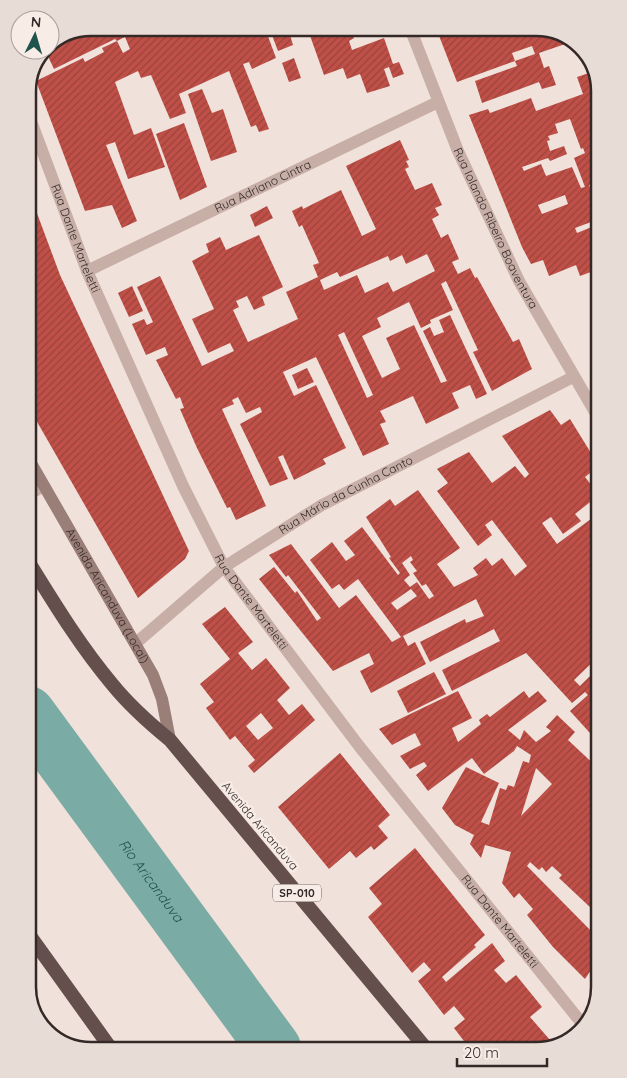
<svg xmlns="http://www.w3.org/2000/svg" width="627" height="1078" font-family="Quicksand,sans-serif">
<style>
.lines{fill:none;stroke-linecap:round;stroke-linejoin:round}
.river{stroke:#7aaba4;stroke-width:54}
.building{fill:url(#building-hatch);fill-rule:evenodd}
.service{stroke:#c7afa7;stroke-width:12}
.minor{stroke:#c7afa7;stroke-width:12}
.secondary{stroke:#9a7e78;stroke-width:12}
.trunk{stroke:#644f4c;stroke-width:14}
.labels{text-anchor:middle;stroke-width:5;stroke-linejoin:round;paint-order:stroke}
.shield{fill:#f8ece6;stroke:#6f6460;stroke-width:1}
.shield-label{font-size:11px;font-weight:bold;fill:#342927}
.street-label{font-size:12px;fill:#342927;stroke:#f8ece6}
.water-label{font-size:14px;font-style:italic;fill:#1f534d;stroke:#f8ece6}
.rim{fill:none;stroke:#342927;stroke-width:2.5}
</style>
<defs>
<pattern id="building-hatch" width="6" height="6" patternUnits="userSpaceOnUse" patternTransform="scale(1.25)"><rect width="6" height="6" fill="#bf5048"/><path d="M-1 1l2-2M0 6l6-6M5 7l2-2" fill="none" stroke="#9c423c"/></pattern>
</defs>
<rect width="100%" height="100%" fill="#f0e1da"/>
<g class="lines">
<path class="river" id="s1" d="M 28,713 L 274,1048"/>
</g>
<path class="building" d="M 92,28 L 296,28 L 298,33 L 290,35 L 293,45 L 278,51 L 270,30 L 266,31 L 276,58 L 252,69 L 249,62 L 243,64 L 269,129 L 259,132 L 256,125 L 251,127 L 229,71 L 179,94 L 186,113 L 170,119 L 151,75 L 141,78 L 138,71 L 115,82 L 134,135 L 151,128 L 165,167 L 128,179 L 115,142 L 106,145 L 137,221 L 122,228 L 112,205 L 85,211 L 36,81 L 83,58 L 85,62 L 104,52 L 102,48 L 117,41 L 123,53 L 130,49 L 125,37 L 117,41 L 115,39 L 54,69 L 45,50 L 50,50 L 50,45 Z
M 315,28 L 365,28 L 366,32 L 353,36 L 354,38 L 349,41 L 352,50 L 384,38 L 393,64 L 399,62 L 404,74 L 393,78 L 389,67 L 384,69 L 390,86 L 367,93 L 360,74 L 347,79 L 343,68 L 324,75 L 308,30 Z
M 436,28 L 503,28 L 506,36 L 527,28 L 540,28 L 574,41 L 539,53 L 544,68 L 549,66 L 556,85 L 542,89 L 539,82 L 482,103 L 475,81 L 517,66 L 515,61 L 535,54 L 532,46 L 512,53 L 515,61 L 457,82 Z
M 294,58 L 301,78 L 289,82 L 282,63 Z
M 595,71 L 599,92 L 599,219 L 575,228 L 577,233 L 599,224 L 599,257 L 596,258 L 599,269 L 580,276 L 576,265 L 549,276 L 543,260 L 531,264 L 522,247 L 469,115 L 488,109 L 490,113 L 531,98 L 536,111 L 583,94 L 577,77 ZM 570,119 L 581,149 L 583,148 L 585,153 L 574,158 L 585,187 L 581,188 L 572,167 L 546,176 L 541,164 L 524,171 L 522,167 L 548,158 L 550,161 L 567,154 L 564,146 L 550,151 L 547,141 L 550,140 L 548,136 L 558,133 L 555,124 ZM 595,183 L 599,193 L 593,195 L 589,185 ZM 565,195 L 568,204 L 542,214 L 538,205 Z
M 202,89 L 212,113 L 223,109 L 237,152 L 211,161 L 188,94 Z
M 184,123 L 207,187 L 180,200 L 156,134 Z
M 400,140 L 409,160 L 406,161 L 409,167 L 405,169 L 415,190 L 432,183 L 442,205 L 435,208 L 439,215 L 432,219 L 441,238 L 448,234 L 459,259 L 452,262 L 458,274 L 470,268 L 475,278 L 477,277 L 513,342 L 519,339 L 532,369 L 492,391 L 473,352 L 478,350 L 446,281 L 441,284 L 453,310 L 430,320 L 431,323 L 421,328 L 409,302 L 377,318 L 381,327 L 362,336 L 382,378 L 400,369 L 386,338 L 414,325 L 441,383 L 447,381 L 423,331 L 430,327 L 434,336 L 444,332 L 439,320 L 450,315 L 487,394 L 476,399 L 470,385 L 452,393 L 459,408 L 426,424 L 413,396 L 380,411 L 386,422 L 380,424 L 389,444 L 363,456 L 316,357 L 283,372 L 294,396 L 316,385 L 346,448 L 323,459 L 326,464 L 294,480 L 283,455 L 278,457 L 288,479 L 270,486 L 240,424 L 262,412 L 260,407 L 246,413 L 238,397 L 232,400 L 234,404 L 222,409 L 266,506 L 236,520 L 230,507 L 227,508 L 197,448 L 180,409 L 184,408 L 180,397 L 176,399 L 156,360 L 168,355 L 165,347 L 146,355 L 132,324 L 144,319 L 147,325 L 153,322 L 137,287 L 160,276 L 202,366 L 234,351 L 230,343 L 208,353 L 192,319 L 214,309 L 192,261 L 209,252 L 206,244 L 220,237 L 226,250 L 259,235 L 283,287 L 262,297 L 265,305 L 254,310 L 247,296 L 236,301 L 239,307 L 233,310 L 248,342 L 298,319 L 286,292 L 318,277 L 313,265 L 319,263 L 302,225 L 299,227 L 292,211 L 302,206 L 303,209 L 341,190 L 362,236 L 376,229 L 346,166 ZM 427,254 L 435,271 L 393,292 L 388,282 L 365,293 L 357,275 L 324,290 L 320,280 L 337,272 L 340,277 L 388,256 L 390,261 L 402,255 L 406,264 ZM 344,332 L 373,395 L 367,398 L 338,335 Z
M 28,189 L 60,275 L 189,551 L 185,559 L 138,598 L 28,406 Z
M 267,206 L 273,218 L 255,227 L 250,215 Z
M 132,286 L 143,311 L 129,317 L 118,293 Z
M 307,368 L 314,382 L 298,389 L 292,375 Z
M 599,370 L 599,383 L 593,373 Z
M 550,410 L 561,425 L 570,419 L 599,466 L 585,477 L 599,495 L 575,514 L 581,521 L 563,534 L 551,517 L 542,523 L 557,544 L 599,513 L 599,634 L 590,643 L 599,656 L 574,680 L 580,686 L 599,667 L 599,743 L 570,711 L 588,695 L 585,692 L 572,703 L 526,653 L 452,691 L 442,670 L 500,641 L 494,629 L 430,662 L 420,642 L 465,619 L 466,623 L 484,616 L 476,599 L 403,636 L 408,646 L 415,642 L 426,664 L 371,693 L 360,671 L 374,664 L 369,653 L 333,671 L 259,579 L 274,567 L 295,593 L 297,591 L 317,621 L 321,618 L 288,575 L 286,577 L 269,555 L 291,544 L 339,608 L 356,595 L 392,642 L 401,637 L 358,579 L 344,590 L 339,584 L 332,589 L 310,560 L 332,542 L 346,561 L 355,555 L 344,541 L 362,527 L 398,575 L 400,573 L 389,558 L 391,557 L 366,517 L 390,499 L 395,506 L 418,490 L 460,548 L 437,564 L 454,587 L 478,575 L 473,568 L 486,558 L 492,566 L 502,558 L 515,576 L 527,566 L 492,520 L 485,525 L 492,535 L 478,546 L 437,491 L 448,483 L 437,469 L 469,452 L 492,483 L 515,466 L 525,478 L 529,474 L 502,436 ZM 411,556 L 413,560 L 410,562 L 417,571 L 413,573 L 422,586 L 426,584 L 434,596 L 429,599 L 417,582 L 410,587 L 404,580 L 410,575 L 402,563 ZM 411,589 L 417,596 L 397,610 L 391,603 Z
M 225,607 L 253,642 L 238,653 L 252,670 L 266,658 L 290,688 L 277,700 L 289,715 L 302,704 L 315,720 L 254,773 L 248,766 L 255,760 L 235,736 L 230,740 L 206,708 L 214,702 L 200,684 L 230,659 L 202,624 ZM 261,713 L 273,728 L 258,740 L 246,726 Z
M 434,672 L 446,694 L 408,713 L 397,691 Z
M 458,691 L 472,718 L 452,728 L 458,742 L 481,724 L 479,720 L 487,714 L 490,717 L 524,691 L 529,698 L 538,691 L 547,701 L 508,730 L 520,740 L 524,730 L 536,742 L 551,731 L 546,727 L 557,715 L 575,732 L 568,740 L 599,769 L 599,901 L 592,909 L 559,878 L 562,875 L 552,866 L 546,872 L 542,867 L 539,870 L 530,862 L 527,866 L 599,939 L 599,958 L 585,979 L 553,947 L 527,915 L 533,909 L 519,893 L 514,898 L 502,883 L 511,852 L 485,845 L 481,858 L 470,844 L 474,835 L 455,825 L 442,808 L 466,767 L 499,783 L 481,822 L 489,825 L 500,788 L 506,790 L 508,785 L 514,787 L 523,761 L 529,763 L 531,755 L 517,746 L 514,751 L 484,774 L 472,758 L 428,791 L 416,775 L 427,766 L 424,762 L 410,769 L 400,756 L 421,745 L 415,733 L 392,745 L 379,729 ZM 536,768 L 552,784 L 521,816 Z
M 340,753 L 390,815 L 378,826 L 388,838 L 374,850 L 371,846 L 356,858 L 350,851 L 329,869 L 278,807 Z
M 415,848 L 485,935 L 474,945 L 476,947 L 442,977 L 446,982 L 492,943 L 505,961 L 494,970 L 506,983 L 516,975 L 542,1007 L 530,1017 L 550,1040 L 545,1044 L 467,1045 L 454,1028 L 465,1019 L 454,1006 L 444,1015 L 418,981 L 431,970 L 424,962 L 412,973 L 368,917 L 382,904 L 369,888 Z"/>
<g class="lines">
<path class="service" d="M 28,495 L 43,486"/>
<g class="minor">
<path id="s2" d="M 410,28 L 458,151 L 519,281 L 599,419"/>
<path id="s3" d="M 28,113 L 87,271 L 183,486 L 224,567 L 359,746 L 584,1026"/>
<path id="s4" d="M 87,271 L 438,102"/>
<path id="s5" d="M 136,643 L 224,567 L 322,505 L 573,377"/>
</g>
<path class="secondary" id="s6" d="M 28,458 L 153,675 L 162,699 L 170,740"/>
<path class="trunk" d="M 28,561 C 54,603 80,646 112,684 C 129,705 149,723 170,740 L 424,1046
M 28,933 L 112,1050"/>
</g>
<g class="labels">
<rect class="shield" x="273" y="884.5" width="48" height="17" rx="4"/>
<g class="shield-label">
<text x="297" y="897">SP-010</text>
</g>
<g class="street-label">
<text dy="4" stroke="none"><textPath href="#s4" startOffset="195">Rua Adriano Cintra</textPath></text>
<text dy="4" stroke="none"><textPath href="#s2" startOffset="218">Rua Iolando Ribeiro Boaventura</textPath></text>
<text dy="4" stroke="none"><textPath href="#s3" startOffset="134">Rua Dante Marteletti</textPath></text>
<text dy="4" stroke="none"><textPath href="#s5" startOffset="258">Rua Mário da Cunha Canto</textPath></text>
<text dy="4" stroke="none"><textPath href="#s6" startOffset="159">Avenida Aricanduva (Local)</textPath></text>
<text dy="4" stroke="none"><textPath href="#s3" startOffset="539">Rua Dante Marteletti</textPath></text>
<text transform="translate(260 826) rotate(50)" y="4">Avenida Aricanduva</text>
<text dy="4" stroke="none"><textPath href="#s3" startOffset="944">Rua Dante Marteletti</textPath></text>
</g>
<g class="water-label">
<text dy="5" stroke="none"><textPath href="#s1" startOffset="208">Rio Aricanduva</textPath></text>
</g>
</g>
<path d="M0 0H627V1078H0ZM91 36H536A55 55 0 0 1 591 91V987A55 55 0 0 1 536 1042H91A55 55 0 0 1 36 987V91A55 55 0 0 1 91 36Z" fill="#e8dcd7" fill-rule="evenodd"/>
<path class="rim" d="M91 36H536A55 55 0 0 1 591 91V987A55 55 0 0 1 536 1042H91A55 55 0 0 1 36 987V91A55 55 0 0 1 91 36Z"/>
<g transform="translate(35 35) rotate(5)"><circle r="24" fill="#f8ece6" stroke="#aa9e9a"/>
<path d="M0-4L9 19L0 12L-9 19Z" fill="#1f534d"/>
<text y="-8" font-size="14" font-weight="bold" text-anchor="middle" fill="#342927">N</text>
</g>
<path d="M457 1058v8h90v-8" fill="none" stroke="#342927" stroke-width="2.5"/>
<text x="464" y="1058" font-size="15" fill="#342927" stroke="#f8ece6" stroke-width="4" paint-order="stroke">20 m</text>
</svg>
